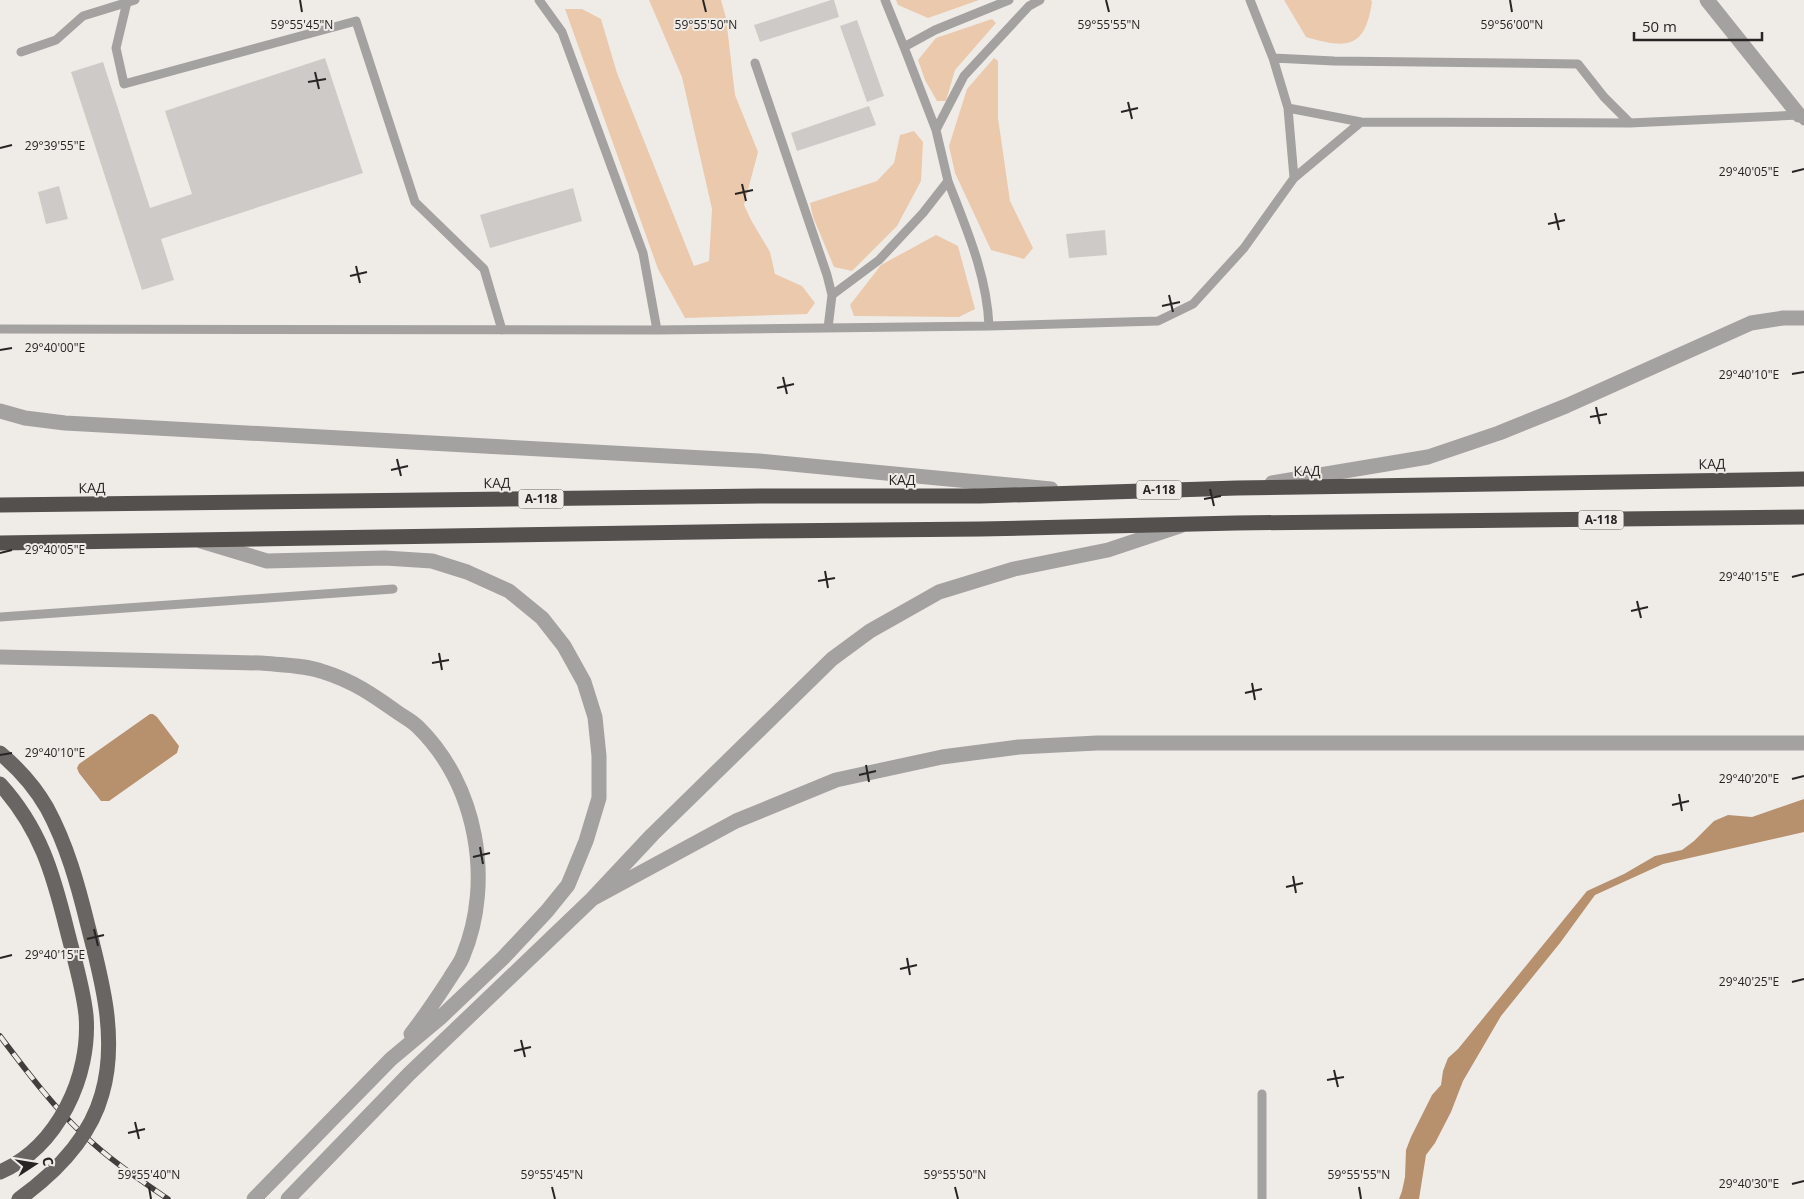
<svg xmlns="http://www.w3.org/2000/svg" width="1804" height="1199" font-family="'Open Sans',sans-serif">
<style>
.green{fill:#ebc9ac}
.water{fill:#b7906e}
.building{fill:#cecac7}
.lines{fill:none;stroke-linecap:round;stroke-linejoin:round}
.lane{stroke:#a4a2a1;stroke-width:9}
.street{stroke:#a4a2a1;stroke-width:15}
.highway{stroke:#53504d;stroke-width:15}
.rail-casing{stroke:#413f3d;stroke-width:5.5}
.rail{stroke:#efece8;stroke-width:4;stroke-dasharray:11;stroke-linecap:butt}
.primary-bridge{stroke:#686563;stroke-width:15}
.ticks{fill:none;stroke:#272524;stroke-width:2}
.labels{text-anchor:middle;stroke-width:4;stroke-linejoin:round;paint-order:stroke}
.shield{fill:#efece8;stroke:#63615f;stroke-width:1}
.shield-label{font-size:12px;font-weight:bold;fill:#272524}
.street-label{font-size:14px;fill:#272524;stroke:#efece8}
.ticks-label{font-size:12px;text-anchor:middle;fill:#272524;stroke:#efece8;stroke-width:4;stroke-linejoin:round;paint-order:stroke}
</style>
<rect width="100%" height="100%" fill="#efece8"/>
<path class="green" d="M 649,0 L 721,0 L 726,18 L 735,95 L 758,152 L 744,205 L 751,220 L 770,252 L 775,274 L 802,286 L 815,303 L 807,314 L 685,318 L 658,269 L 565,9 L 582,9 L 601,19 L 617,73 L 694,266 L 709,261 L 712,209 L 682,77 Z
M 896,0 L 979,0 L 928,18 L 898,5 Z
M 1284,0 L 1371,0 L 1372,2 C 1365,49 1347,49 1306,37 Z
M 992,19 L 996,23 L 955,70 L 946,101 L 937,101 L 925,80 L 918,60 L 936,38 Z
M 994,58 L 998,61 L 998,118 L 1010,201 L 1033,248 L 1024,259 L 991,250 L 955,173 L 949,146 L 967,89 Z
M 914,131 L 923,142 L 921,181 L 897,226 L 852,271 L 834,267 L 813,217 L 810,203 L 877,181 L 894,163 L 900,135 Z
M 936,235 L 958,246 L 975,309 L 959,317 L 854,316 L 850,305 L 881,265 Z"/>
<path class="water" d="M 150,714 L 153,714 L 157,717 L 179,746 L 177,753 L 109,801 L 101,801 L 79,773 L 77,768 L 79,764 Z
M 1804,799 L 1804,832 L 1663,864 L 1595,895 L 1560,943 L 1501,1016 L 1463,1081 L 1451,1112 L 1435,1143 L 1426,1155 L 1419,1199 L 1399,1199 L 1402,1191 L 1405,1177 L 1406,1150 L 1411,1137 L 1432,1095 L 1441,1085 L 1443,1071 L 1448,1058 L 1458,1049 L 1587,891 L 1624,874 L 1655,856 L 1682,850 L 1694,841 L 1714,821 L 1728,815 L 1752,817 Z"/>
<path class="building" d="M 831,0 L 834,0 L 839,17 L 760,42 L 754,25 Z
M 857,20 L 884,96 L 867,102 L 840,26 Z
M 325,58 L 363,173 L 161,239 L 174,280 L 142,290 L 71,72 L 103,62 L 150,208 L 192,194 L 165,111 Z
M 869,106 L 876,125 L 797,151 L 791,133 Z
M 59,186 L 68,219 L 46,224 L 38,192 Z
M 573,188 L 582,221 L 490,248 L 480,215 Z
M 1105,230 L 1107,255 L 1069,258 L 1066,234 Z"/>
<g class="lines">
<path class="lane" d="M 539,0 L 562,32 L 643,253 L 657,330
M 885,0 L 904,47
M 1250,0 L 1273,58 L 1288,108 L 1361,122
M 127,2 L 116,48 L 124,84 L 356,21 L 415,202 L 484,269 L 502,330
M 21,52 L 56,40 L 83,16 L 135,0
M 1273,58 L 1334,61 L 1578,64 L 1604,97 L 1630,123
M 755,63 L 827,275 L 832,295
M 1288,108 L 1294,178
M 936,130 L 964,76 L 1029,6 L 1040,0
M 948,181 C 966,228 987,275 989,326
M 828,328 L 832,295 L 879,260 L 923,213 L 948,181 L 936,130 L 904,47 L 935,30 L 1009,0
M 0,329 L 657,330 L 989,326 L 1158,321 L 1193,304 L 1244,248 L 1294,178 L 1361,122 L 1630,123 L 1799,115 L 1804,121
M 0,617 L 393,589
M 1262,1094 L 1262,1199"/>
<path class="street" d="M 1707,0 L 1799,115
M 0,411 L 25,418 L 65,423 L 759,461 L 1051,489
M 1272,483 L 1428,457 L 1499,433 L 1566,406 L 1751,323 L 1783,318 L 1804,318
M 201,541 L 267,561 L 385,558 L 432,561 L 467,572 L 509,591 L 542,618 L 564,646 L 584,682 L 595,717 L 599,756 L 599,798 L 586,841 L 568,885 L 547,911 L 503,958 L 440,1018 L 391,1059 L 254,1199
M 0,657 L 261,663 C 282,665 305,665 324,672 C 353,681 373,695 397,712 C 404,717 412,721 418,727 C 477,785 494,881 463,956 C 460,964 454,971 450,978 C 437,998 425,1016 411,1034
M 592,899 L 736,821 L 836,780 L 942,757 L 1019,747 L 1097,743 L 1804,743
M 288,1199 L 409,1074 L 592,899 L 652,835 L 832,659 L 870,631 L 939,592 L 1014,569 L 1108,550 L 1180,526"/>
<path class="highway" d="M 0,505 L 761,496 L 980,496 L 1237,488 L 1804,479
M 0,543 L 768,531 L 981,529 L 1236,523 L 1804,517"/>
<g class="rail-casing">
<path id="rail" d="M 0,1036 C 25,1069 54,1108 85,1136 C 110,1160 139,1179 168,1199"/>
</g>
<use href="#rail" class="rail"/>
<path class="primary-bridge" d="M 0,753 C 19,769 35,787 47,808 C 67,845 78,885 88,926 C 102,980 118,1039 102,1094 C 90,1138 55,1173 19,1199
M 0,784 C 40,828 53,873 67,930 C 74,958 83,987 86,1015 C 91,1076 58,1147 0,1172"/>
</g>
<path class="ticks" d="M 300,0 L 302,12M 703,0 L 706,12M 1106,0 L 1109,12M 1510,0 L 1512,12M 315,72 L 319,89M 308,82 L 326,79M 1128,102 L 1132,119M 1121,112 L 1138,108M 0,148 L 12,145M 1792,172 L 1804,169M 742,184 L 746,201M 735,194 L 753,190M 1555,213 L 1559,230M 1548,224 L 1565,220M 356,266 L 360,283M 350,276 L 367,272M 1169,295 L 1173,312M 1162,306 L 1180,302M 0,350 L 12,348M 1792,374 L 1804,372M 783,377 L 787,394M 777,388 L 794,384M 1596,407 L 1600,424M 1590,417 L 1607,414M 397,459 L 401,476M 391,470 L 408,466M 1210,489 L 1214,506M 1204,499 L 1221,496M 0,553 L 12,550M 825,571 L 828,588M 1792,577 L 1804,574M 818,581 L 835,578M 1637,601 L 1641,618M 1631,611 L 1648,607M 439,653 L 442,670M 432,663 L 449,660M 1252,683 L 1255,700M 1245,693 L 1262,689M 0,755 L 12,753M 866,765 L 869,782M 859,775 L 876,771M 1792,779 L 1804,776M 1679,794 L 1682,811M 1672,805 L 1689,801M 480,847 L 483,864M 473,857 L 490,853M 1293,876 L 1296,893M 1286,887 L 1303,883M 94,929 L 98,946M 87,939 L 104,935M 0,958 L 12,955M 907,958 L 910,975M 900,969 L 917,965M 1792,982 L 1804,979M 521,1040 L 525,1057M 514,1051 L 531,1047M 1334,1070 L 1338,1087M 1327,1080 L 1344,1077M 135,1122 L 139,1139M 128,1133 L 145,1129M 1792,1184 L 1804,1181M 149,1187 L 151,1199M 552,1187 L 555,1199M 955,1187 L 958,1199M 1359,1187 L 1361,1199"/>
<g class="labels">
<g class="shield">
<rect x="1136.5" y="480.5" width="45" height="19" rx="4"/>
<rect x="518.5" y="489.5" width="45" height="19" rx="4"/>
<rect x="1578.5" y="510.5" width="45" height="19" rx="4"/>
</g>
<g class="shield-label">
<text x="1159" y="494">А-118</text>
<text x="541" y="503">А-118</text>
<text x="1601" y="524">А-118</text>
</g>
<g class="street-label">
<text transform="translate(1712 464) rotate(-1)" y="5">КАД</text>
<text transform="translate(1307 471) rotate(-1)" y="5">КАД</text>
<text x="902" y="485">КАД</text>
<text transform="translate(497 483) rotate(-1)" y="5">КАД</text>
<text transform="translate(92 488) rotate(-1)" y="5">КАД</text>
</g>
</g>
<g class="ticks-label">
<text x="302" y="29">59°55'45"N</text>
<text x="706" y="29">59°55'50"N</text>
<text x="1109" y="29">59°55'55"N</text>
<text x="1512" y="29">59°56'00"N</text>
<text x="55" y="150">29°39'55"E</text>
<text x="1749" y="176">29°40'05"E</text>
<text x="55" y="352">29°40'00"E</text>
<text x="1749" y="379">29°40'10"E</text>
<text x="55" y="554">29°40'05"E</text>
<text x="1749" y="581">29°40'15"E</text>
<text x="55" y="757">29°40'10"E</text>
<text x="1749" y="783">29°40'20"E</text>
<text x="55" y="959">29°40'15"E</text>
<text x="1749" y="986">29°40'25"E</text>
<text x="149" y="1179">59°55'40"N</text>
<text x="552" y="1179">59°55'45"N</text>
<text x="955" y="1179">59°55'50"N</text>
<text x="1359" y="1179">59°55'55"N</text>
<text x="1749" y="1188">29°40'30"E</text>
</g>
<g transform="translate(35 1164) rotate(78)" stroke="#efece8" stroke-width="4" paint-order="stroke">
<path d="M0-4L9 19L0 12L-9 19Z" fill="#272524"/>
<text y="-8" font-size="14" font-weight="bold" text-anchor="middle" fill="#272524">С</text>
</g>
<path d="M1634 32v8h128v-8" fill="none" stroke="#272524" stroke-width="2.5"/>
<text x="1642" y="32" font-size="15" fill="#272524" stroke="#efece8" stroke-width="4" paint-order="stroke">50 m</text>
</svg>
